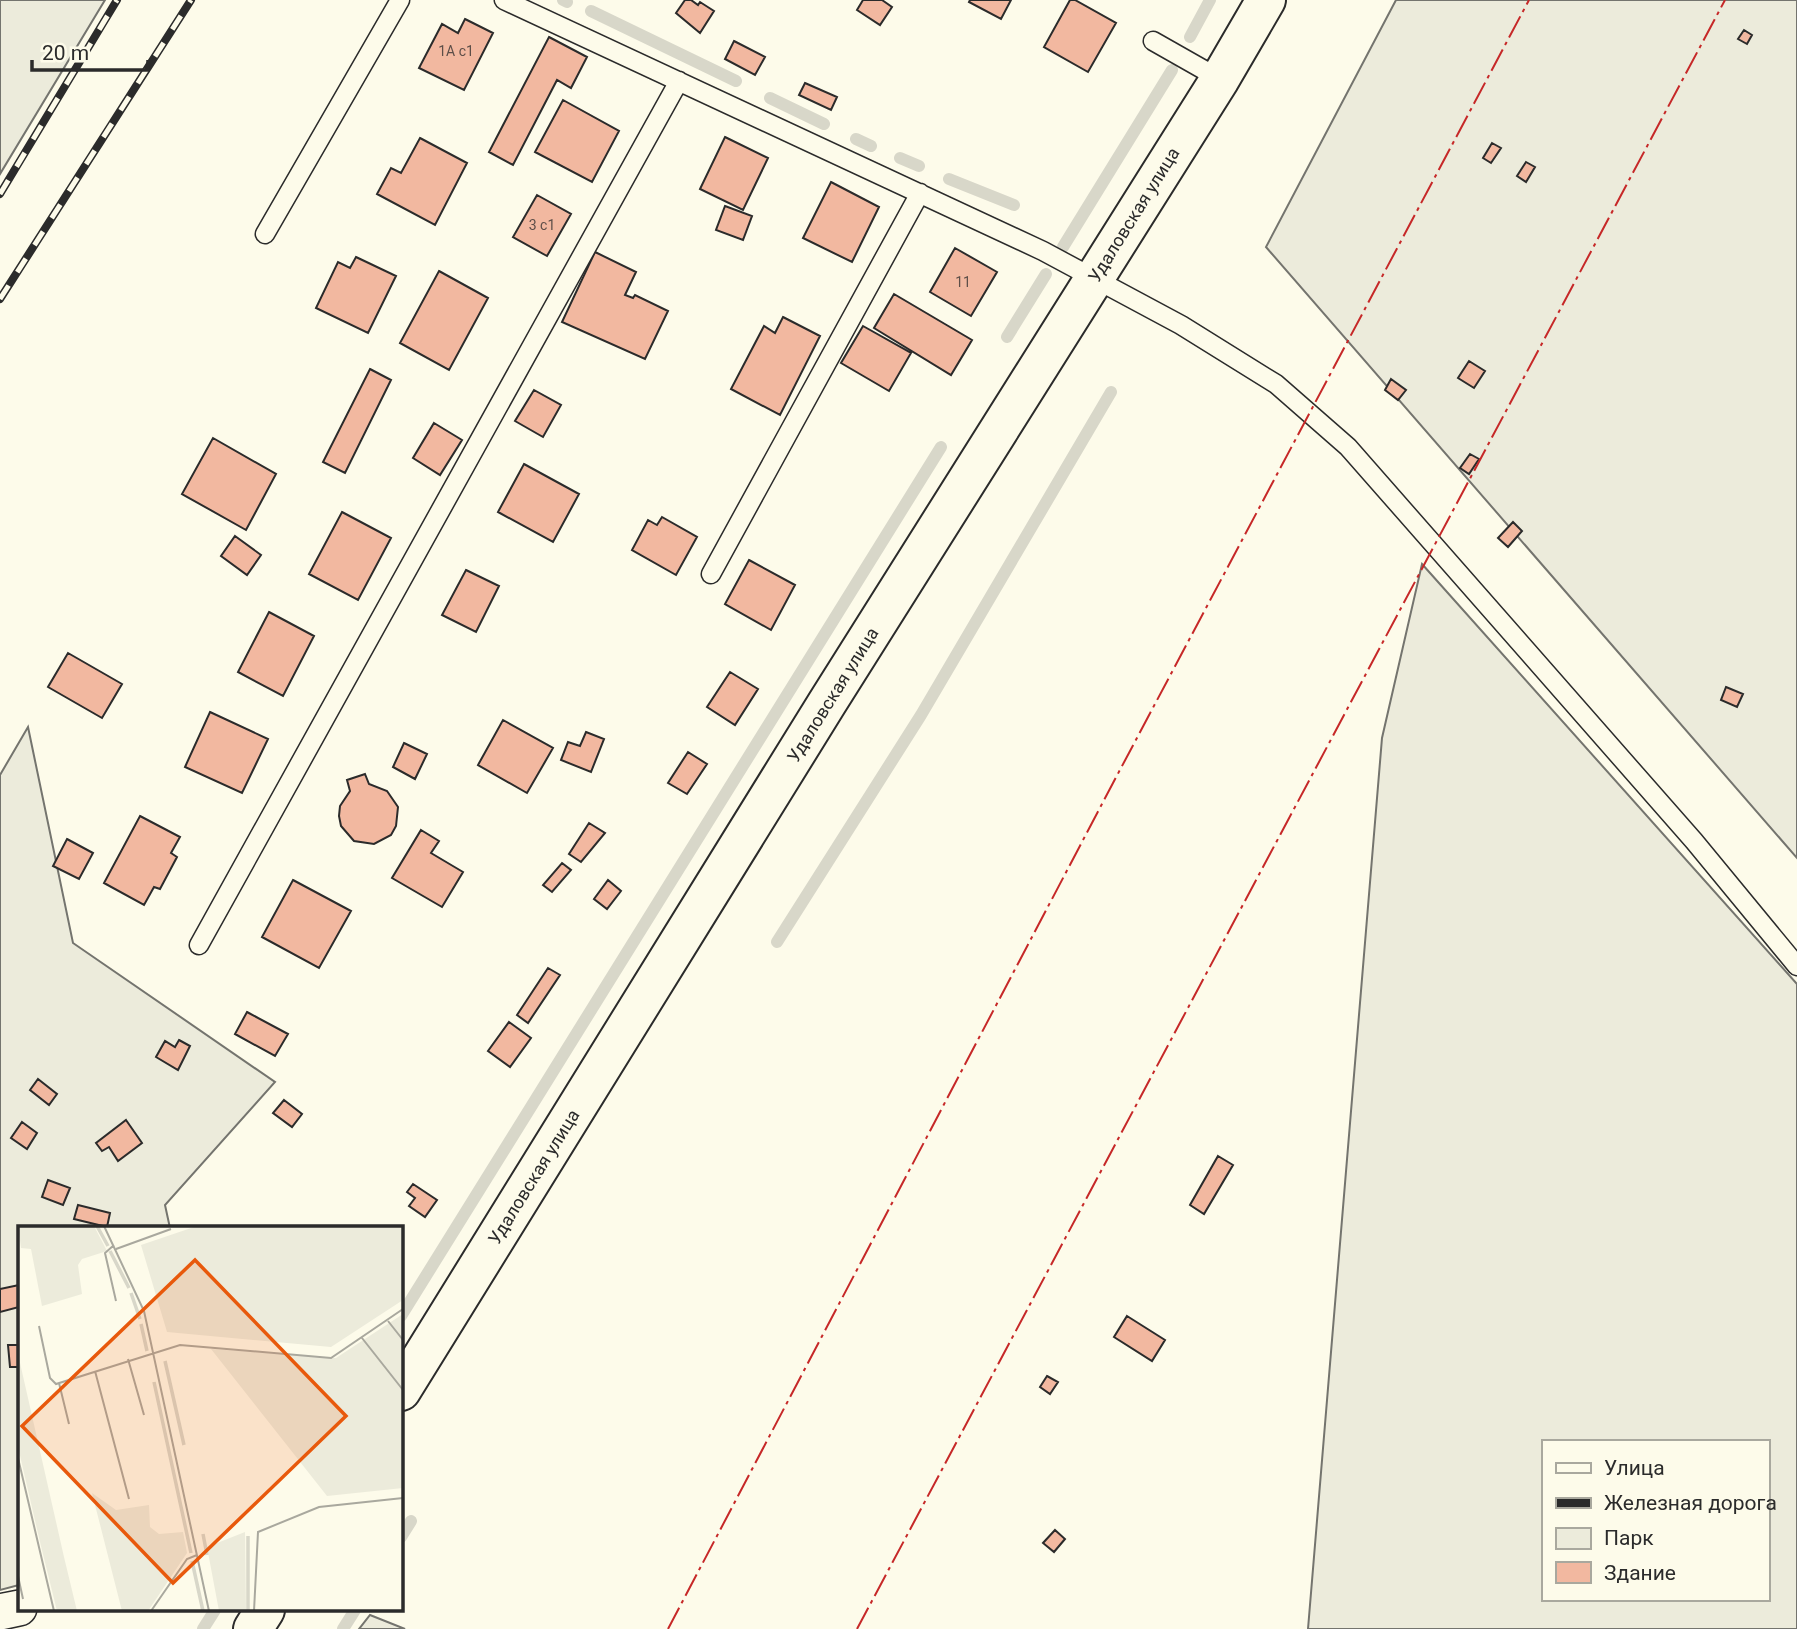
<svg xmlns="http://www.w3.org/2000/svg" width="1797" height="1629" font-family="Roboto,sans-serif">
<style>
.green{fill:#ecebdb;stroke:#74746e;stroke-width:2;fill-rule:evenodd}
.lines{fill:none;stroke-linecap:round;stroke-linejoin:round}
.stream{stroke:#d8d7c9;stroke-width:12}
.building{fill:#f2b8a0;stroke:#2b2b2b;stroke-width:2}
.service-casing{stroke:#2b2b2b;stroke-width:21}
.minor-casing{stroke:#2b2b2b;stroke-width:38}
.secondary-casing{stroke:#2b2b2b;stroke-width:42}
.service{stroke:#fdfbea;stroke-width:18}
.minor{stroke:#fdfbea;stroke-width:35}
.secondary{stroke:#fdfbea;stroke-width:38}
.rail-casing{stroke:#2b2b2b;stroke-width:8}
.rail{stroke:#fdfbea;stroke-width:5;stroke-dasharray:16;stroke-linecap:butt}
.power{stroke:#c62828;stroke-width:2;stroke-dasharray:24 5 3.5 5;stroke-linecap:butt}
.labels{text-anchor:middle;stroke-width:5;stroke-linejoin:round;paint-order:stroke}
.number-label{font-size:14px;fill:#5d4e48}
.street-label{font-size:18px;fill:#2b2b2b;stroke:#fdfbea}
.inset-river{fill:none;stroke:#d8d7c9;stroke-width:3.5}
.inset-road{fill:none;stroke:#a9a89e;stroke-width:2}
.view{fill:#e8590c;fill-opacity:0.15;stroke:#e8590c;stroke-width:3.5}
.inset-edge{fill:none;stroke:#2b2b2b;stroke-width:3.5}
</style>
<rect width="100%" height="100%" fill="#fdfbea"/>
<path class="green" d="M 0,0 L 105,0 L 0,174 Z
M 1396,0 L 1797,0 L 1797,858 L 1266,247 Z
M 1422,564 L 1797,984 L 1797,1629 L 1308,1629 L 1382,738 ZM 1543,1442 L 1767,1442 L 1767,1599 L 1543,1599 Z
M 28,727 L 73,943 L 275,1082 L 165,1205 L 170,1228 L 19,1228 L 19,1585 L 0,1590 L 0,775 Z
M 370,1615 L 405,1629 L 359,1629 Z"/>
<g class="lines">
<path class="stream" d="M 563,0 L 567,2
M 591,11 L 736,81
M 1190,37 L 1210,0
M 770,98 L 824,124
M 856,139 L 871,146
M 900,158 L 919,166
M 949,179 L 1014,205
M 1063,247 L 1172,70
M 1007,337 L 1046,274
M 777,942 L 921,715 L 1111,392
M 401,1316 L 941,447
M 401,1537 L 411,1521
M 203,1629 L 215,1610
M 343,1629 L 355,1610"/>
</g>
<path class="building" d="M 685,0 L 691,0 L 698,5 L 700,2 L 714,11 L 700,33 L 676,13 Z
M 863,0 L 882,0 L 892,7 L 880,25 L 857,10 Z
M 970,0 L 1011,0 L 1001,19 L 969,2 Z
M 1070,0 L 1075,0 L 1116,23 L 1088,72 L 1044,47 Z
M 465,19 L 493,33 L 464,90 L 419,68 L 442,24 L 458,33 Z
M 1744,30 L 1752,35 L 1747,44 L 1738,39 Z
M 549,37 L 587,57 L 571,88 L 557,80 L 513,165 L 489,152 Z
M 734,41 L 765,57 L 755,75 L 725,59 Z
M 805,83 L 837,97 L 831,110 L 799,95 Z
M 563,100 L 619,131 L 592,182 L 535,152 Z
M 725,137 L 768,158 L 743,210 L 700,189 Z
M 420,138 L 467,163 L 435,225 L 377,194 L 391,168 L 401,173 Z
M 1492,143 L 1501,148 L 1491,163 L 1483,158 Z
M 1526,162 L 1535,167 L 1526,182 L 1517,176 Z
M 831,182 L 879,207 L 852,262 L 803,238 Z
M 537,195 L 571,214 L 547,256 L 513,237 Z
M 725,206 L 752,216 L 743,240 L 716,230 Z
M 955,248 L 997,272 L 971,316 L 930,292 Z
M 595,252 L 636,272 L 625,295 L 633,298 L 635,295 L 668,311 L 645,359 L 562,322 Z
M 356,257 L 396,276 L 368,333 L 316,308 L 338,262 L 350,268 Z
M 439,271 L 488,298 L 449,370 L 400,343 Z
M 894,294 L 972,340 L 951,375 L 874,328 Z
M 783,317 L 820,336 L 780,415 L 731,389 L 764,326 L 775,333 Z
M 863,326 L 911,353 L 889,391 L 841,363 Z
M 1469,361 L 1485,371 L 1474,388 L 1458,378 Z
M 370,369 L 391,380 L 345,473 L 323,462 Z
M 1391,379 L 1406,390 L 1398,400 L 1385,390 Z
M 534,390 L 561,405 L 543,437 L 515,421 Z
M 434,423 L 462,440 L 440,475 L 413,458 Z
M 213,438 L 276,474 L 246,530 L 182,494 Z
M 1470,454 L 1479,459 L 1469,474 L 1460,468 Z
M 524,464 L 579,494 L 553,542 L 498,512 Z
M 342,512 L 391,538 L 358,600 L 309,574 Z
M 662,517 L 697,537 L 676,575 L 632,550 L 648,520 L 657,525 Z
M 1513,522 L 1522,531 L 1508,547 L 1498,538 Z
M 235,536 L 261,555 L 247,575 L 221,556 Z
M 749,560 L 795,585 L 771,630 L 725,604 Z
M 466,570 L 499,586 L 476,632 L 442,615 Z
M 269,612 L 314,636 L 283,696 L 238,672 Z
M 68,653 L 122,684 L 102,718 L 48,687 Z
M 730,672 L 758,689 L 735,725 L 707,707 Z
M 1726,687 L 1743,694 L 1737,707 L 1721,700 Z
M 210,712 L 268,739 L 242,793 L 185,767 Z
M 503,720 L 553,748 L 527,793 L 478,765 Z
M 586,732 L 604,739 L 591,772 L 561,760 L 568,742 L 580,746 Z
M 404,743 L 427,754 L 415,779 L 393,767 Z
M 688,752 L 707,764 L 687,794 L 668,783 Z
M 365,774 L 369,784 L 387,791 L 398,807 L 396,826 L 391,835 L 374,844 L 354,841 L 341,826 L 339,816 L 340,806 L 350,791 L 347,780 Z
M 140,816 L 180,837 L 171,853 L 177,857 L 160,889 L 154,887 L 144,905 L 104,883 Z
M 589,823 L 605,833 L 581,862 L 569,854 Z
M 421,830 L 439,841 L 431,853 L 463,872 L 442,907 L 392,878 Z
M 67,839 L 93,853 L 79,879 L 53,866 Z
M 562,863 L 571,870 L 552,892 L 543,885 Z
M 293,880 L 351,911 L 319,968 L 262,937 Z
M 608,880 L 621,891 L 607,909 L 594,899 Z
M 548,968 L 560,975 L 528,1023 L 517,1015 Z
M 247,1012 L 288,1034 L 275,1056 L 235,1034 Z
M 509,1022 L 531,1038 L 510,1067 L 488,1051 Z
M 179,1040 L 190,1046 L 178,1070 L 156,1057 L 165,1041 L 175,1047 Z
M 38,1079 L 57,1094 L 49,1105 L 30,1090 Z
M 284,1100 L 302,1114 L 292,1127 L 273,1113 Z
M 126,1120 L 142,1143 L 118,1161 L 109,1147 L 102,1151 L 96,1143 Z
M 22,1122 L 37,1133 L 27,1149 L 11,1138 Z
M 1218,1156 L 1233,1165 L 1204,1214 L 1190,1205 Z
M 48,1180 L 70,1188 L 63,1205 L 42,1197 Z
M 413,1184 L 437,1200 L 425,1217 L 409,1206 L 415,1198 L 407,1192 Z
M 78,1205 L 110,1213 L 107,1227 L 74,1219 Z
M 19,1285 L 19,1307 L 0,1312 L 0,1289 Z
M 1127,1316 L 1165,1340 L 1152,1361 L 1114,1337 Z
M 8,1345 L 19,1345 L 19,1367 L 10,1367 Z
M 1047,1376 L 1058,1382 L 1050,1394 L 1040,1387 Z
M 1055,1530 L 1065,1539 L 1054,1552 L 1043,1543 Z"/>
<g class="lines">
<g class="service-casing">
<path id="service" d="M 504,0 L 1043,251 L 1181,325 L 1276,384 L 1348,447 L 1694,841 L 1797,966
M 1153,41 L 1220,79
M 265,234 L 400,0
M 711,574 L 920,193
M 199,945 L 679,81"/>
</g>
<g class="minor-casing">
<path id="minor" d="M 0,1612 L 19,1608"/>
</g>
<g class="secondary-casing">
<path id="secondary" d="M 401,1391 L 827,703 L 1220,79 L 1266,0
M 253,1629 L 265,1610"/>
</g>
<use href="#service" class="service"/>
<use href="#minor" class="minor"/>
<use href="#secondary" class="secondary"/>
<g class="rail-casing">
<path id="rail" d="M 0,194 L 117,0
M 0,299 L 191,0"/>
</g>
<use href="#rail" class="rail"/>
<path class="power" d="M 668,1629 L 1113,783 L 1529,0
M 857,1629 L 1725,0"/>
</g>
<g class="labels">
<g class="number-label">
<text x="456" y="56">1А с1</text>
<text x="542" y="230">3 с1</text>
<text x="963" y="287">11</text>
</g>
<g class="street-label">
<text transform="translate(1134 215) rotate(-58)" y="6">Удаловская улица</text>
<text transform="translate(833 695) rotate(-58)" y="6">Удаловская улица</text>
<text transform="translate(534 1177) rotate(-58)" y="6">Удаловская улица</text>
</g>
</g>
<g transform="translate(18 1226)">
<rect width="385" height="385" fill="#fdfbea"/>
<path d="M 0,0 L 76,0 L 89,25 L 64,33 L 60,39 L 64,68 L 24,80 L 13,23 L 3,22 ZM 179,0 L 385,0 L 385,74 L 313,121 L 149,106 L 123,19 ZM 385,88 L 385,262 L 309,270 L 193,123 L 318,132 ZM 0,128 L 46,331 L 59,385 L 39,385 L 22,316 L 0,221 ZM 74,267 L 98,284 L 131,279 L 132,301 L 141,308 L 165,306 L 169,327 L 130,385 L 104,385 ZM 227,306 L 228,385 L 201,385 L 189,321 Z" fill="#ecebdb"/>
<path class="inset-river" d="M 79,0 L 90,20M 92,25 L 111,62M 113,67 L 122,93M 123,98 L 129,125M 147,135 L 166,219M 136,156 L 173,327M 185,308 L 189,329M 230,310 L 230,385M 174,335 L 185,385"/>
<path class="inset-road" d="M 86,0 L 126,85 L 191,385M 96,19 L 87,27 L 98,75M 98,23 L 153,3M 370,95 L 385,114M 21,100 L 32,152 L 38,158 L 162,119 L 313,132 L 385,83M 344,112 L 385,164M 110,133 L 126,189M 77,145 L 111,273M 41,157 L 51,198M 0,232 L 36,385M 0,350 L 5,373M 133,385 L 169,333 L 179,329M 236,385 L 240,306 L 301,281 L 385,272"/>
<path class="view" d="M 177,34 L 328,190 L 155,357 L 4,200 Z"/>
<rect width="385" height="385" class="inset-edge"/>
</g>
<rect x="1542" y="1440" width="228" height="161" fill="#fdfbea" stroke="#a9a89e" stroke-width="2"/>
<rect x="1556" y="1463" width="35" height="10" fill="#fdfbea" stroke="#a9a89e" stroke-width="2"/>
<text x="1604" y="1475" font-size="21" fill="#2b2b2b">Улица</text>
<rect x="1556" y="1498" width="35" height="10" fill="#2b2b2b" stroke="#a9a89e" stroke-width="2"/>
<text x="1604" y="1510" font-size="21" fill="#2b2b2b">Железная дорога</text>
<rect x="1556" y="1528" width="35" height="21" fill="#ecebdb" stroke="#a9a89e" stroke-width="2"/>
<text x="1604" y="1545" font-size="21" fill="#2b2b2b">Парк</text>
<rect x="1556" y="1562" width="35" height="21" fill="#f2b8a0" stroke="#a9a89e" stroke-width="2"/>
<text x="1604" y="1580" font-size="21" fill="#2b2b2b">Здание</text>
<path d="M32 60v10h116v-10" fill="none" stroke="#2b2b2b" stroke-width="3.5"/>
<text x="42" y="60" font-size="21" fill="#2b2b2b" stroke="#fdfbea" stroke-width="5" paint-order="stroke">20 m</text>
</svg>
